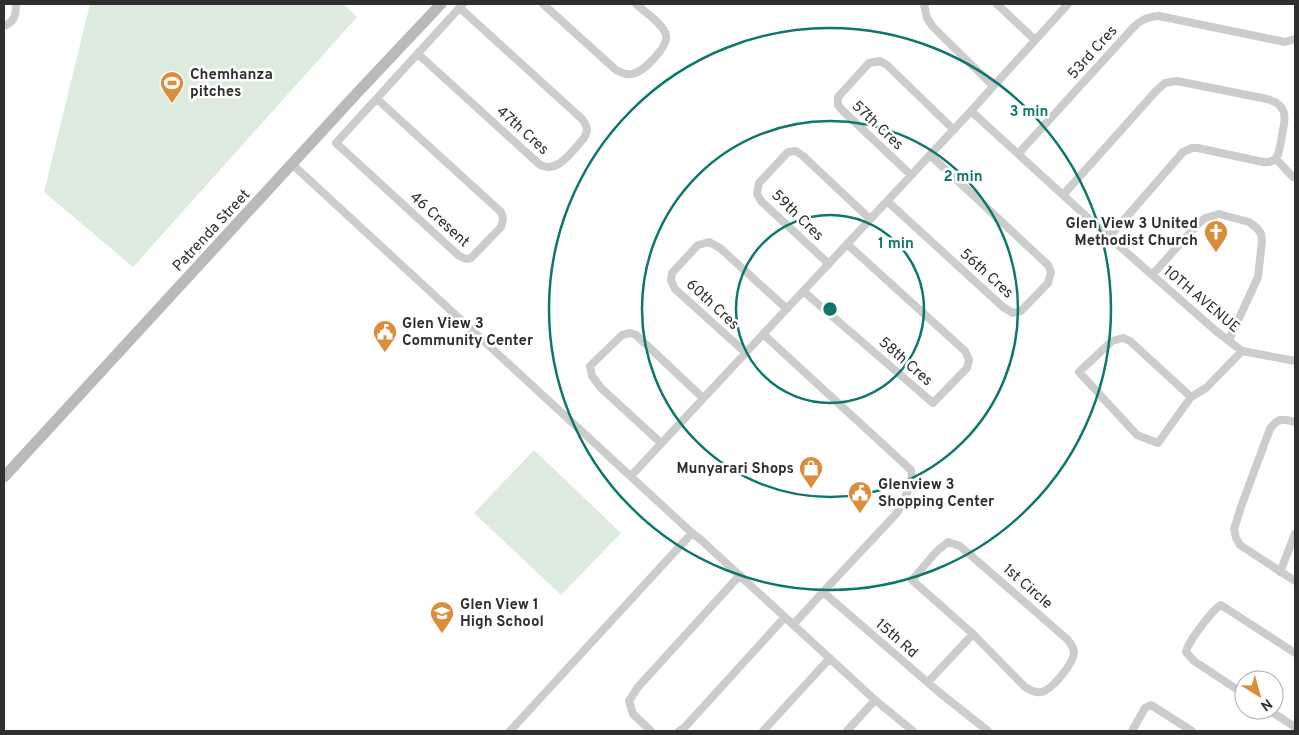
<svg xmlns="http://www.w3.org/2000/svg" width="1299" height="735" font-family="Overpass,sans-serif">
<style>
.green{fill:#ddebde}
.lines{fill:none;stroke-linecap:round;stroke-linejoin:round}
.street{stroke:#ccc;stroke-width:8}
.secondary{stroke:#b9b9b9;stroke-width:11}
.ring{fill:none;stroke:#0f766e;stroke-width:2.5}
.labels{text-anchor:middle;stroke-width:5;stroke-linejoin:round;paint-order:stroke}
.street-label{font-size:15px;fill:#2f2f2f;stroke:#fff}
.poi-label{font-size:15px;font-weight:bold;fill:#2f2f2f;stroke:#fff;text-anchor:start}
.centre{fill:#0f766e;stroke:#fff;stroke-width:2.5}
.ring-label{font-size:15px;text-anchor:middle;font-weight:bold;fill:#0f766e;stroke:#fff;stroke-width:5;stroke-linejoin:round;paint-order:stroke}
</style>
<rect width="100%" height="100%" fill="#fff"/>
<path class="green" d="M 90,4 L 343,4 L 357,17 L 133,267 L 44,192 Z
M 534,450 L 621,533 L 561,595 L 474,513 Z"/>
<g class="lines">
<path class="street" d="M 543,4 L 616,70 C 622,73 628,76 635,73 C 644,71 669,46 666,35 C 664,25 644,11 636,4
M 925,4 L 924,5 L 927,18 L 933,27 L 993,86
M 997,4 L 1035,40
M 4,26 C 15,22 16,14 16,4
M 418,54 L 539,164 C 557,176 573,150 584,138 C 589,130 587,126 582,119 L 460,8
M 377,99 L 501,212 C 504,218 503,221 501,227 L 471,258 C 466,260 463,258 458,255 L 336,143 L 463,4
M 971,111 L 1109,237 L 1216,331 L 1242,351 L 1295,361
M 1018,154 L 1131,30 C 1139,21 1146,17 1159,16 L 1285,42 L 1295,39
M 1276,159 L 1293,177
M 292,164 L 692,533 L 700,539 L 875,700 L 913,731
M 911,175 L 842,110 L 838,105 L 838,97 L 869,63 L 880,61 L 887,65 L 954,130
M 1063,195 L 1156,91 L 1165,83 L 1177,81 L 1267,99 C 1288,105 1286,117 1282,135 C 1281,143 1280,151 1276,159 L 1269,162 L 1263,162 L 1198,148 L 1192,148 L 1183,152 L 1109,237
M 887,201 L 1003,307 L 1013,313 L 1021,311 L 1048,283 L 1051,272 L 1048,265 L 930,155
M 829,264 L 761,201 L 757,194 L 759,183 L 788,152 L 796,151 L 803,156 L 870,219
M 1152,275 L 1197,225 L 1205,218 L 1219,214 L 1249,222 L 1257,228 L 1261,234 L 1262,241 L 1258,277 L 1229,340
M 803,291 L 933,403 L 967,368 L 969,360 L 965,351 L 847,244
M 763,334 L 911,470 L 912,480 L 903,503 L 896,514 L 823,592
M 1123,338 L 1130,341 L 1191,397 L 1158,443 L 1137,435 L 1079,372 L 1112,341 Z
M 746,353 L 675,289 L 671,280 L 672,273 L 698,245 L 709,242 L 720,248 L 787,309
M 1191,397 L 1206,388 L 1242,351
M 1295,422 C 1283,419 1278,417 1270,429 L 1242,504 L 1234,529 L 1236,538 L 1240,545 L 1295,581
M 661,443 L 601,388 L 592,376 L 590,366 L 622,335 L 630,333 L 636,335 L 703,398
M 631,476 L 971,111 L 1068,4
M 948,542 L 960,546 L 1067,639 C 1070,643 1074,647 1074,653 C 1073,664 1051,691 1041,692 C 1035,693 1030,690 1025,687 L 973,634 L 912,580 L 936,552 Z
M 1280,572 L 1295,534
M 793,625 L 823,592 L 940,693 L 988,731
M 928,682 L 973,634
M 1244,694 L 1194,661 L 1186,652 C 1188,642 1212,610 1221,605 L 1295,653
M 1269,710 L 1295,727
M 510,731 L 692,533
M 651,731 L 633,714 L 629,701 L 638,687 L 740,575
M 679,731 L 684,728 L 785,617
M 763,731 L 830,658
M 847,731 L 875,700
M 1132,731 L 1145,708 L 1151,705 L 1192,731"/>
<path class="secondary" d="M 4,477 L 358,92 L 441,4"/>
</g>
<g class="ring">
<circle cx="830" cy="309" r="94"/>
<circle cx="830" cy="309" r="188"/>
<circle cx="830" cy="309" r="281"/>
</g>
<defs>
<g id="stadium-pin" transform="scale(1.25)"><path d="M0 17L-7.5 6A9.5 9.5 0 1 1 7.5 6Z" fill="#dc8d3b" stroke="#fff"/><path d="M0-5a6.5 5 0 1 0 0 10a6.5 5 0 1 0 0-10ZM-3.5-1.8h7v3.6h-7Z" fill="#fff"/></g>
<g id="church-pin" transform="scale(1.25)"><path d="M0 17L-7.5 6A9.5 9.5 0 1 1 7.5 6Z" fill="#dc8d3b" stroke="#fff"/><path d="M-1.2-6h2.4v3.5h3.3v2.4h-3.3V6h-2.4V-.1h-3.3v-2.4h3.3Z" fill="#fff"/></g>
<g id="civic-pin" transform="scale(1.25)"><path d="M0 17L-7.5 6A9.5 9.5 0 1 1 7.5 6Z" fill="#dc8d3b" stroke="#fff"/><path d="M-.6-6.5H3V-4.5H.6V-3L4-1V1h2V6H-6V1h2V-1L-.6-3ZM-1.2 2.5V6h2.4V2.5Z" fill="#fff"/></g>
<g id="shop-pin" transform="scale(1.25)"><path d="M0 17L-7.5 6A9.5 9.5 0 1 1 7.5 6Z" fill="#dc8d3b" stroke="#fff"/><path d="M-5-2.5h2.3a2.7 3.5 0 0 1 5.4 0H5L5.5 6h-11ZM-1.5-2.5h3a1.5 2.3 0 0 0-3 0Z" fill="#fff"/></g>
<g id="school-pin" transform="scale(1.25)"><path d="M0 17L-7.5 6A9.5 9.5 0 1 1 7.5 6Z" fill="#dc8d3b" stroke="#fff"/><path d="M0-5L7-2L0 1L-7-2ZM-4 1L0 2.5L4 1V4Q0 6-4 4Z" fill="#fff"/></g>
</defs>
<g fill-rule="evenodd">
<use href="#stadium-pin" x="172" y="83"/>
<use href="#church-pin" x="1216" y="232"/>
<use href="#civic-pin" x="385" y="332"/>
<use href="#shop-pin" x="811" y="468"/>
<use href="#civic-pin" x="860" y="493"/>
<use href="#school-pin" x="442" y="613"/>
</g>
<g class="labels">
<g class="street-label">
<text transform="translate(1092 52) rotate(-48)" y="5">53rd Cres</text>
<text transform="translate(878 125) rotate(43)" y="5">57th Cres</text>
<text transform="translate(523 130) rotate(42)" y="5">47th Cres</text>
<text transform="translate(798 215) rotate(44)" y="5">59th Cres</text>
<text transform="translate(440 219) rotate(42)" y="5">46 Cresent</text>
<text transform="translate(211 230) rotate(-47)" y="5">Patrenda Street</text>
<text transform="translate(987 273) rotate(42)" y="5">56th Cres</text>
<text transform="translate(1202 299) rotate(40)" y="5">10TH AVENUE</text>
<text transform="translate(713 304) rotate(43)" y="5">60th Cres</text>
<text transform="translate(906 361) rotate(41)" y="5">58th Cres</text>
<text transform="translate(1028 586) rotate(41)" y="5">1st Circle</text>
<text transform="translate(897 638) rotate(41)" y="5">15th Rd</text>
</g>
<g class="poi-label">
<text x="190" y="79">Chemhanza<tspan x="190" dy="17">pitches</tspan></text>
<text x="1198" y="228" text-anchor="end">Glen View 3 United<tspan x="1198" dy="17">Methodist Church</tspan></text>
<text x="402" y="328">Glen View 3<tspan x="402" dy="17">Community Center</tspan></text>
<text x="794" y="473" text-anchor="end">Munyarari Shops</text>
<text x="878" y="489">Glenview 3<tspan x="878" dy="17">Shopping Center</tspan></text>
<text x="460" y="609">Glen View 1<tspan x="460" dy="17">High School</tspan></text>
</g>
</g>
<circle cx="830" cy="309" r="8" class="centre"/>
<g class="ring-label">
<text x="1029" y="116">3 min</text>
<text x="963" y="181">2 min</text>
<text x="896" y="248">1 min</text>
</g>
<rect width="1299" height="735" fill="none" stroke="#2f2f2f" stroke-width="10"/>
<g transform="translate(1259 695) rotate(143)"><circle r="24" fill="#ffffff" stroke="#acacac"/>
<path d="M0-4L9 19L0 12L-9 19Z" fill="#dc8d3b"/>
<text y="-8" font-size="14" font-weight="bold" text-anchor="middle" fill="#2f2f2f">N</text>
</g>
</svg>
